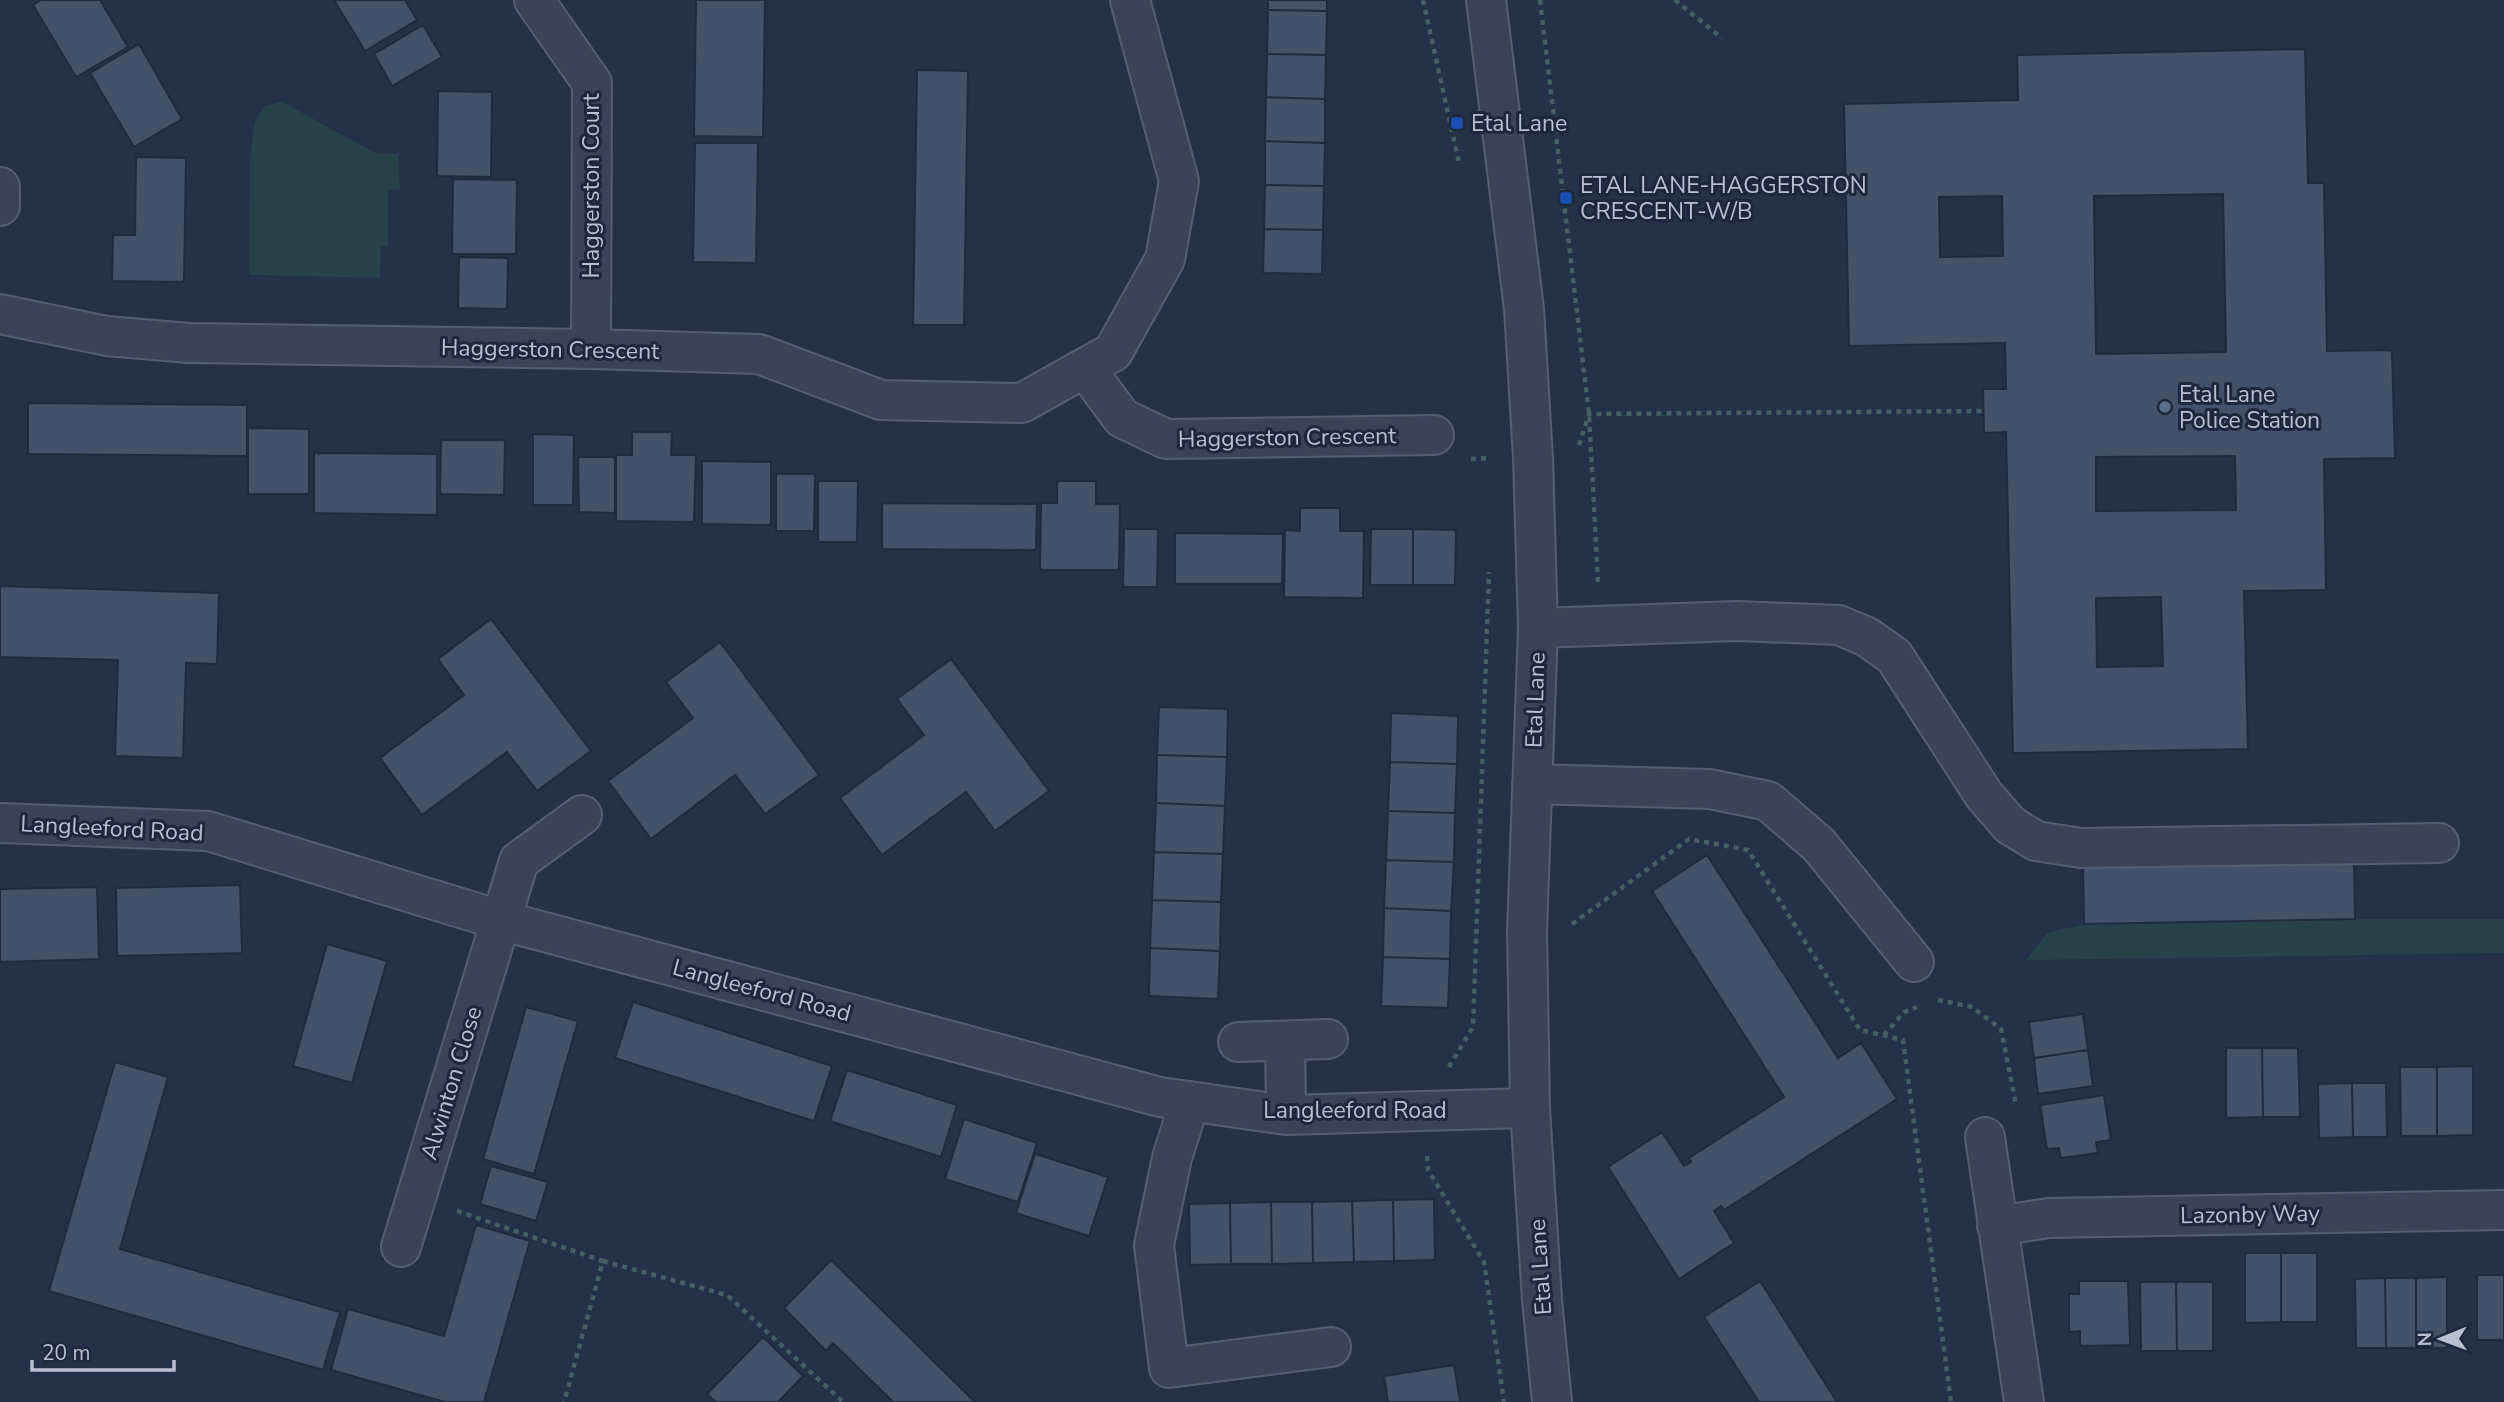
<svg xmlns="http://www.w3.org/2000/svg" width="2504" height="1402" font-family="'Nunito Sans',sans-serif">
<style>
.green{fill:#274248}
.building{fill:#43516a;stroke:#202a3e;stroke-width:2;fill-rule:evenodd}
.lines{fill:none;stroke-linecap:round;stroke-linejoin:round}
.minor-casing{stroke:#555f71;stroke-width:42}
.path{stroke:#465f63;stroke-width:4.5;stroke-dasharray:5 5;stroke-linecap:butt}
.minor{stroke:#3a4456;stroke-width:38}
.transit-dot{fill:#1a4fb4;stroke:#1e283c;stroke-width:2.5}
.service-dot{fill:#5c6f8a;stroke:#1e283c;stroke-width:2.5}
.labels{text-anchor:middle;stroke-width:6;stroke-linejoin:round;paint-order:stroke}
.poi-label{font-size:23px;fill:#b8bfcf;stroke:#1e283c;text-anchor:start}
.street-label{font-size:23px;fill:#b8bfcf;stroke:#1e283c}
</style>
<rect width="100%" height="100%" fill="#253147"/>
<path class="green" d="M 281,101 L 375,153 L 398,154 L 400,189 L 388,190 L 388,246 L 381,246 L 380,278 L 249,275 L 250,163 L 254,123 L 264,107 Z
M 2355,919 L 2504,919 L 2504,953 L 2026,960 L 2047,933 L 2084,924 Z"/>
<path class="building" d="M 41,0 L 100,0 L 128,47 L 76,77 L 33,5 Z
M 334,0 L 405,0 L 417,20 L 365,51 Z
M 696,0 L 765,0 L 763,137 L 694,136 Z
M 1268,0 L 1327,0 L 1327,11 L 1268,10 Z
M 1268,10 L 1327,11 L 1326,55 L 1267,54 Z
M 423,25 L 442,57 L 392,86 L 374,54 Z
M 139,44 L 182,119 L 134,147 L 90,73 Z
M 2305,49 L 2308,183 L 2324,183 L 2327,351 L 2392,350 L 2395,458 L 2324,459 L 2326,590 L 2244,591 L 2248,749 L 2013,753 L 2006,432 L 1984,433 L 1983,389 L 2006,389 L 2005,343 L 1849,346 L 1844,104 L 2018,100 L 2017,55 ZM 2223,194 L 2226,352 L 2096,354 L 2094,196 ZM 2002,196 L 2003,256 L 1940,257 L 1939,197 ZM 2235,456 L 2236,510 L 2096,511 L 2096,457 ZM 2161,597 L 2163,666 L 2097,667 L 2096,598 Z
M 1267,54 L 1326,55 L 1325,99 L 1266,97 Z
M 917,70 L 968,71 L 964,325 L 913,325 Z
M 438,91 L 492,92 L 491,177 L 437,176 Z
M 1266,97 L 1325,99 L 1325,143 L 1265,141 Z
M 1265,141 L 1325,143 L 1324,186 L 1265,185 Z
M 695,143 L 758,143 L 756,263 L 693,262 Z
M 136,157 L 186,158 L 184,282 L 112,281 L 113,235 L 135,235 Z
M 453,179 L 517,180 L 516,254 L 452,254 Z
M 1265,185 L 1324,186 L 1323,230 L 1264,229 Z
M 1264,229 L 1323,230 L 1322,274 L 1263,273 Z
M 459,257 L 508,258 L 507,309 L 458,308 Z
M 28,403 L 247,405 L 247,456 L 28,454 Z
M 248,428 L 309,429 L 309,494 L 248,494 Z
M 632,432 L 672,432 L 671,455 L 696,455 L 694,522 L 616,521 L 616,455 L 632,455 Z
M 533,434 L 574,435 L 573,505 L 533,505 Z
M 441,440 L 505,440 L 504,495 L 440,494 Z
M 314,453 L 437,454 L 437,515 L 314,513 Z
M 578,457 L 615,457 L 615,513 L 579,512 Z
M 702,461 L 771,462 L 771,525 L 702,524 Z
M 776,474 L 815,474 L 814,531 L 776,531 Z
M 818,481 L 858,481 L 857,542 L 818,542 Z
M 1057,481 L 1096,481 L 1096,504 L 1120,504 L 1119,570 L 1040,570 L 1041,503 L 1057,503 Z
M 882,503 L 1037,504 L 1036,550 L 882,549 Z
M 1300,508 L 1340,508 L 1340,531 L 1364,531 L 1363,598 L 1284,597 L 1285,530 L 1300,531 Z
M 1124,529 L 1158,529 L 1157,587 L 1123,587 Z
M 1371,529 L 1413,529 L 1413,585 L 1370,585 Z
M 1413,529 L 1456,530 L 1455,585 L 1413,585 Z
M 1175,533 L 1283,534 L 1282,584 L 1175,584 Z
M 0,586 L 219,593 L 217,664 L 186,663 L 183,758 L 115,756 L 118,660 L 0,657 Z
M 491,619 L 591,751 L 537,791 L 507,752 L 422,815 L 380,758 L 464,695 L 438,659 Z
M 720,642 L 819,775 L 765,814 L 735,775 L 651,839 L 608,781 L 693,718 L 666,682 Z
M 951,659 L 1049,791 L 995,831 L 966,792 L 882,855 L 840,798 L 924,735 L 897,699 Z
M 1159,707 L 1228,709 L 1227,757 L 1157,755 Z
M 1391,713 L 1458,716 L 1457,764 L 1390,762 Z
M 1157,755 L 1227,757 L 1225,806 L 1156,803 Z
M 1390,762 L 1457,764 L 1455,813 L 1388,811 Z
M 1156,803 L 1225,806 L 1223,854 L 1154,852 Z
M 1388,811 L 1455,813 L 1454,862 L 1386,860 Z
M 1154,852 L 1223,854 L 1221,902 L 1152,900 Z
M 1707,855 L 1838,1058 L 1861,1043 L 1897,1099 L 1724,1210 L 1721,1206 L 1714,1211 L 1734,1243 L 1679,1279 L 1608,1167 L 1662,1132 L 1684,1166 L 1691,1162 L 1689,1158 L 1784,1097 L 1652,891 Z
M 1386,860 L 1454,862 L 1451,911 L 1384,908 Z
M 2354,861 L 2355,919 L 2084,924 L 2083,866 Z
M 240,885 L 242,953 L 117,956 L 116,888 Z
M 97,887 L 99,959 L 0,962 L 0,889 Z
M 1152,900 L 1221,902 L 1220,951 L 1150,948 Z
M 1384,908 L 1451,911 L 1450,959 L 1383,957 Z
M 327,944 L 387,961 L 352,1083 L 293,1066 Z
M 1150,948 L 1220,951 L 1218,999 L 1149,996 Z
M 1383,957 L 1450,959 L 1448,1008 L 1381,1006 Z
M 633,1002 L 832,1066 L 814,1121 L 615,1058 Z
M 526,1007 L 578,1021 L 534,1174 L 483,1159 Z
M 2083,1014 L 2088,1050 L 2034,1058 L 2029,1022 Z
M 2226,1048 L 2262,1048 L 2263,1117 L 2226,1118 Z
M 2262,1048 L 2298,1048 L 2300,1117 L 2263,1117 Z
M 2088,1050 L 2093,1086 L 2038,1094 L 2034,1058 Z
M 115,1062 L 168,1077 L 120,1249 L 340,1312 L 323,1370 L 49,1291 Z
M 2473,1066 L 2473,1135 L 2437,1136 L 2437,1067 Z
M 2400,1067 L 2437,1067 L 2437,1136 L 2401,1136 Z
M 847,1070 L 957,1105 L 941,1157 L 830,1121 Z
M 2352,1083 L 2353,1137 L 2319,1138 L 2318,1084 Z
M 2352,1083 L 2386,1083 L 2387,1137 L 2353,1137 Z
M 2104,1095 L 2111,1140 L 2096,1142 L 2098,1153 L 2061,1158 L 2059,1148 L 2047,1149 L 2040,1105 Z
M 964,1119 L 1037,1143 L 1018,1202 L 945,1179 Z
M 1035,1154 L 1108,1177 L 1089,1236 L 1016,1213 Z
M 491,1166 L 548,1182 L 536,1221 L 480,1204 Z
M 1434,1199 L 1435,1260 L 1394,1261 L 1393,1200 Z
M 1393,1200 L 1394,1261 L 1354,1262 L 1352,1201 Z
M 1352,1201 L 1354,1262 L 1313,1263 L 1312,1202 Z
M 1271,1202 L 1272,1264 L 1231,1264 L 1230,1203 Z
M 1271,1202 L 1312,1202 L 1313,1263 L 1272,1264 Z
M 1230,1203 L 1231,1264 L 1190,1265 L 1189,1204 Z
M 476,1225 L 530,1241 L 484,1402 L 445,1402 L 331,1370 L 348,1309 L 444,1336 Z
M 2245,1253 L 2281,1253 L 2281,1322 L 2245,1323 Z
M 2281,1253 L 2317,1253 L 2317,1322 L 2281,1322 Z
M 831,1260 L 975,1402 L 893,1402 L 833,1343 L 826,1351 L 784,1308 Z
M 2477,1275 L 2504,1275 L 2504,1340 L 2477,1340 Z
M 2447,1277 L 2447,1348 L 2416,1348 L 2416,1278 Z
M 2385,1278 L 2386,1348 L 2356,1348 L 2355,1279 Z
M 2385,1278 L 2416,1278 L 2416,1348 L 2386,1348 Z
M 1760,1281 L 1837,1402 L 1759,1402 L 1704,1317 Z
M 2079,1281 L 2128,1281 L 2130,1345 L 2080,1346 L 2080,1331 L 2069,1332 L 2069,1294 L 2079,1294 Z
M 2140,1282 L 2176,1282 L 2177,1351 L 2141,1351 Z
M 2176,1282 L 2213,1282 L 2213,1351 L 2177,1351 Z
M 763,1337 L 803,1376 L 778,1402 L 716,1402 L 707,1394 Z
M 1454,1365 L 1460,1402 L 1388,1402 L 1384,1376 Z"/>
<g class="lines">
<g class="minor-casing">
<path id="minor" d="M 534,0 L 592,83 L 591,349
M 1486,0 L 1524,309 L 1533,458 L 1538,628 L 1527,931 L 1530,1108 L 1542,1300 L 1552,1402
M 0,187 L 0,206
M 0,314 L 107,336 L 189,343 L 591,349 L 759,354 L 881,400 L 1022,403 L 1113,352 L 1165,259 L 1179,181 L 1130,0
M 1085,368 L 1122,418 L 1166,439 L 1434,435
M 1538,628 L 1737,621 L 1839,625 L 1867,637 L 1894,656 L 1984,795 L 2010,825 L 2036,841 L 2081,848 L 2439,843
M 1532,784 L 1710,789 L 1768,801 L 1819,845 L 1914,962
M 0,823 L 208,831 L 500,920 L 1160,1097 L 1286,1115 L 1530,1108
M 1285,1041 L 1286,1115
M 1238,1042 L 1328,1039
M 1190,1101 L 1172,1158 L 1154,1245 L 1169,1368 L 1331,1347
M 1985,1137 L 2024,1402
M 1997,1226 L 2049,1218 L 2504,1210
M 401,1247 L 519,861 L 582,815"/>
</g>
<path class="path" d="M 1423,0 L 1459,163
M 1540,0 L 1589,414 L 1598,582
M 1675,0 L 1722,38
M 1579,445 L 1589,414 L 1983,411
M 1471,459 L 1490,458
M 1572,924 L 1689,839 L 1748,850 L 1860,1030 L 1903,1040 L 1951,1402
M 1938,1000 L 1972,1007 L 2001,1029 L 2016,1105
M 1884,1035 L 1904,1012 L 1917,1007
M 1449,1067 L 1473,1027 L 1489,572
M 1427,1156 L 1428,1170 L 1484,1262 L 1504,1402
M 457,1211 L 603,1261 L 564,1402
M 603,1261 L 727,1295 L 843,1402"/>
<use href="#minor" class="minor"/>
</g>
<g class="transit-dot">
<rect x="1450" y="116" width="14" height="14" rx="3.5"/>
<rect x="1559" y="191" width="14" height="14" rx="3.5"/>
</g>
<circle class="service-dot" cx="2165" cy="407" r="7"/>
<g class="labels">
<g class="poi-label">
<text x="1471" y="131">Etal Lane</text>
<text x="1580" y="193">ETAL LANE-HAGGERSTON<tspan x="1580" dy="26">CRESCENT-W/B</tspan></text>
<text x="2179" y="402">Etal Lane<tspan x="2179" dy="26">Police Station</tspan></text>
</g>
<g class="street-label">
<text transform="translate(591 186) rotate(-90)" y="8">Haggerston Court</text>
<text transform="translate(550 349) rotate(1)" y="8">Haggerston Crescent</text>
<text transform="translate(1287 437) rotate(-1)" y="8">Haggerston Crescent</text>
<text transform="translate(1535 700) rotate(-88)" y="8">Etal Lane</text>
<text transform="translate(112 828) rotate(3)" y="8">Langleeford Road</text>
<text transform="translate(762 990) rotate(15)" y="8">Langleeford Road</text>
<text transform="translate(451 1083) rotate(-73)" y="8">Alwinton Close</text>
<text x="1355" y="1118">Langleeford Road</text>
<text transform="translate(2250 1214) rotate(-1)" y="8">Lazonby Way</text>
<text transform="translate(1540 1267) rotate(-94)" y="8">Etal Lane</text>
</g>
</g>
<g transform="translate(2441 1339) rotate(269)" stroke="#1e283c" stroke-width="5" paint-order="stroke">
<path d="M0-5L12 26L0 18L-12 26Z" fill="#b8bfcf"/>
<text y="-10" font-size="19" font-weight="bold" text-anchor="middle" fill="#b8bfcf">N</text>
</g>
<path d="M32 1360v10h142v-10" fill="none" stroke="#b8bfcf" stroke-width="3.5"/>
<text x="42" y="1360" font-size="21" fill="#b8bfcf" stroke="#1e283c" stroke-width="5" paint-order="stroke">20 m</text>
</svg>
